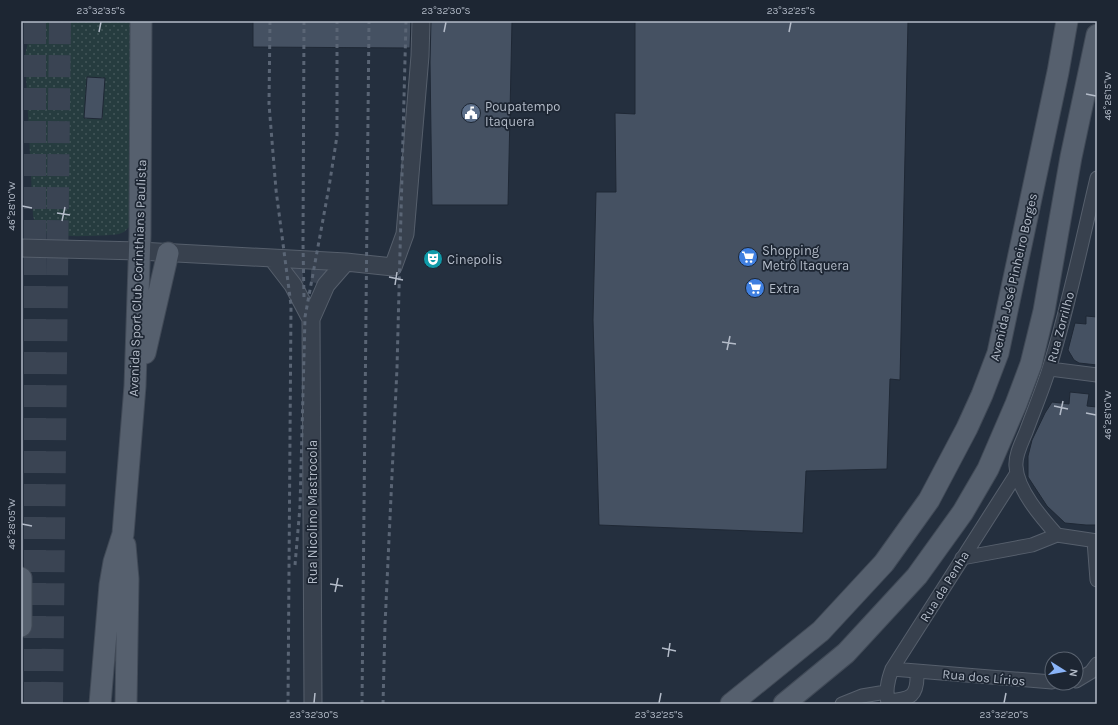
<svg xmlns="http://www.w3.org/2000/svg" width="1118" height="725" font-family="Karla,sans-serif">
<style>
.grass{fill:url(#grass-dots)}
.building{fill:#455162;stroke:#1f2835}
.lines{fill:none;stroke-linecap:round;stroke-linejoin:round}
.tertiary-tunnel{stroke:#3a4453;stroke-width:17;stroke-dasharray:17 8;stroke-linecap:butt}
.trunk-tunnel{stroke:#3a4453;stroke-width:22;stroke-dasharray:22 11;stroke-linecap:butt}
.minor-casing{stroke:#565f6c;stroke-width:15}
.tertiary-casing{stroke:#565f6c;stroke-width:19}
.primary-casing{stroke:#414a57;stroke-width:23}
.minor{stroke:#38414e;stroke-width:13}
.tertiary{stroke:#38414e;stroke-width:17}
.primary{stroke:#56606e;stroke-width:21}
.rail{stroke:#5a6575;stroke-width:3;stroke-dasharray:4 4;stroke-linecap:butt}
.ticks{fill:none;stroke:#b4bcc9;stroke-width:1.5}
.labels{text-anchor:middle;stroke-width:3.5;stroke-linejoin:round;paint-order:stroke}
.poi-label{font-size:13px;fill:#b4bcc9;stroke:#1d2633;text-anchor:start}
.street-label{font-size:13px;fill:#b4bcc9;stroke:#1d2633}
.neatline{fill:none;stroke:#b4bcc9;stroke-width:1.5}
.ticks-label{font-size:10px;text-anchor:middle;fill:#b4bcc9}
</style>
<defs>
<pattern id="grass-dots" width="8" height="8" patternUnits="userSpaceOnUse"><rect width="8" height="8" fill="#263c3f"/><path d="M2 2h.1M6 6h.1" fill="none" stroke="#435659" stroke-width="1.8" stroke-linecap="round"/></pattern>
</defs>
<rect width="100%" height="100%" fill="#242f3e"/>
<path class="grass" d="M 38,21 L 135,21 L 130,226 L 124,232 L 119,234 C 107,236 54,238 45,233 C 38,230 35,223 33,216 L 25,55 L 30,34 Z"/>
<path class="building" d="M 253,21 L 411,21 L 410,48 L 253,47 Z
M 431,21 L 512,21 L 508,205 L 432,205 L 430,62 Z
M 635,21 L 908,21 L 900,380 L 890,379 L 887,469 L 806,471 L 803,533 L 599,525 L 593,320 L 596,192 L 616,192 L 615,113 L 635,114 Z
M 87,77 L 105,78 L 102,119 L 84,118 Z
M 1086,316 L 1097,317 L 1097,365 L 1079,363 L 1074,360 L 1068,350 L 1075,323 L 1086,324 Z
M 1070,392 L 1089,394 L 1087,406 L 1097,407 L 1096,525 L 1086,525 L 1065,523 L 1047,506 L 1028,477 L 1028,456 L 1032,440 L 1045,413 L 1052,402 L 1069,404 Z"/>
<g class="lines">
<path class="tertiary-tunnel" d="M 293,285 L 294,278 C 298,273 313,273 319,275 C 323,276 325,282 326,285"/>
<path class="trunk-tunnel" d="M 35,704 L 35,21
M 52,704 L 60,21"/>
<g class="minor-casing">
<path id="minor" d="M 1097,178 C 1082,241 1069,305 1050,366 C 1043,389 1034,410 1026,432 C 1022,442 1015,455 1016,466 C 1017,490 1042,518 1057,535 L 1097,541
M 1050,369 L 1097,375
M 1094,541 L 1097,580
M 962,558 L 1032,545 L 1057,535
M 892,669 L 1052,682
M 1076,681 L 1091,672 L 1097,664
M 888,701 C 911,699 918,697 917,672
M 842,704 L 862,696 L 886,692
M 888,704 C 886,691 887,682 892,669 L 1017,473"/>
</g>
<g class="tertiary-casing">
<path id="tertiary" d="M 21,248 L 139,251 L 346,262 L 393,267 L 405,234 L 420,56 L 421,21
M 273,259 L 293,285 L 311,319
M 313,704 L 311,319 L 326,285 L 346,262"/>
</g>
<g class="primary-casing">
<path id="primary" d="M 145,353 L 168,253
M 125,545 L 128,579 L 126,704
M 21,578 L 21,626
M 100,704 L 110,585 L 114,562 L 123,534 L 135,386 L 140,235 L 141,21
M 731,704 L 821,631 L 884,563 L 929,500 L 967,428 L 982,395 L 998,353 L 1058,72 L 1067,21
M 784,704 L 846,653 L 917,576 L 963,512 L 988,469 L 1016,404 L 1031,364 L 1044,311 L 1071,157 L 1097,35"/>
</g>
<use href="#minor" class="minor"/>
<use href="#tertiary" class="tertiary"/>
<use href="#primary" class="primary"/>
<path class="rail" d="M 270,21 L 269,104 L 276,190 L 291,305 L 288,704
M 304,21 L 303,243 L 304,299
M 295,565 L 300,507 L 305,317 L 329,187 L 337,136 L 337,21
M 362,704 L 369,21
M 383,704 L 385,625 L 397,368 L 406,21"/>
</g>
<path class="ticks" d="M 99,32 L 101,22M 444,32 L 446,22M 789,32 L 791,22M 1086,94 L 1096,96M 22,206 L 32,208M 57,213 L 70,215M 62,221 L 65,207M 389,277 L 403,280M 395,285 L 397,272M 722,342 L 736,344M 727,350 L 730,336M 1054,406 L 1068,409M 1086,413 L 1096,415M 1060,415 L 1063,401M 22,524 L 32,526M 330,584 L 343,586M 335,592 L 338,578M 662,648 L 676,651M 668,657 L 670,643M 314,703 L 315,693M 659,703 L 661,693M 1004,703 L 1006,693"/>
<defs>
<g id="civic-disc" transform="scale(1)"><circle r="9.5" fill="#5c6f8a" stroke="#1d2633"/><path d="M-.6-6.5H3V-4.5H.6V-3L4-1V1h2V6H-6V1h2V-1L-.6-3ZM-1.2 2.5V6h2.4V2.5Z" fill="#fff"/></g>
<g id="supermarket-disc" transform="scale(1)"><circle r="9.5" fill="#3f7fe0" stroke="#1d2633"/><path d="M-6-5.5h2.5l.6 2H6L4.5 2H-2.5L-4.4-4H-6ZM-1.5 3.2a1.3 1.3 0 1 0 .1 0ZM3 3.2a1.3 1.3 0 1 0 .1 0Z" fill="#fff"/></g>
<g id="theatre-disc" transform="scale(1)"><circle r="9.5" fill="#0f9aa8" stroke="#1d2633"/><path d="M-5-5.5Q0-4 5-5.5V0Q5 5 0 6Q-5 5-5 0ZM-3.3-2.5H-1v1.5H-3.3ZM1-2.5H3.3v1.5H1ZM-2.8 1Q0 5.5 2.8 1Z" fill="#fff"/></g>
</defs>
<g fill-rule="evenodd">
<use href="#civic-disc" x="471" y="113"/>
<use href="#supermarket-disc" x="748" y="257"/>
<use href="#theatre-disc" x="433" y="259"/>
<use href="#supermarket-disc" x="755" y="288"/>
</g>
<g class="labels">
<g class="poi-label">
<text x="485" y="111">Poupatempo<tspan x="485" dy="15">Itaquera</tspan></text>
<text x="762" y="255">Shopping<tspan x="762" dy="15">Metrô Itaquera</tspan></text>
<text x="447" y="264">Cinepolis</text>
<text x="769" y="293">Extra</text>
</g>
<g class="street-label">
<text transform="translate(1013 277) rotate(-77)" y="5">Avenida José Pinheiro Borges</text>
<text transform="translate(137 278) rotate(-88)" y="5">Avenida Sport Club Corinthians Paulista</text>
<text transform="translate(1060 327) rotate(-75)" y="5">Rua Zorrilho</text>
<text transform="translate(312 512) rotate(-90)" y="5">Rua Nicolino Mastrocola</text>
<text transform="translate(944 586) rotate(-58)" y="5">Rua da Penha</text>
<text transform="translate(984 677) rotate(5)" y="5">Rua dos Lírios</text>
</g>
</g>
<rect width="1118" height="725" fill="none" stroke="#1d2633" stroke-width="44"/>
<g transform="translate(1064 671) rotate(101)"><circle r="19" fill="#1d2633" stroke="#59626f"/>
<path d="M0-3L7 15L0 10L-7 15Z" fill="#8ab4f8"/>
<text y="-6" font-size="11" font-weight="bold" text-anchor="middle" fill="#b4bcc9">N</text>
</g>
<rect x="22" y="22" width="1074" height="681" class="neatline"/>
<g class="ticks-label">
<text x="101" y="14">23°32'35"S</text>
<text x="446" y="14">23°32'30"S</text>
<text x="791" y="14">23°32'25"S</text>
<text transform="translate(1107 96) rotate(-90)" y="4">46°28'15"W</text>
<text transform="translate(11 206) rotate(-90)" y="4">46°28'10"W</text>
<text transform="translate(1107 415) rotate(-90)" y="4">46°28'10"W</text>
<text transform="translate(11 524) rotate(-90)" y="4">46°28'05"W</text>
<text x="314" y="718">23°32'30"S</text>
<text x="659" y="718">23°32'25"S</text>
<text x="1004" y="718">23°32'20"S</text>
</g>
</svg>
